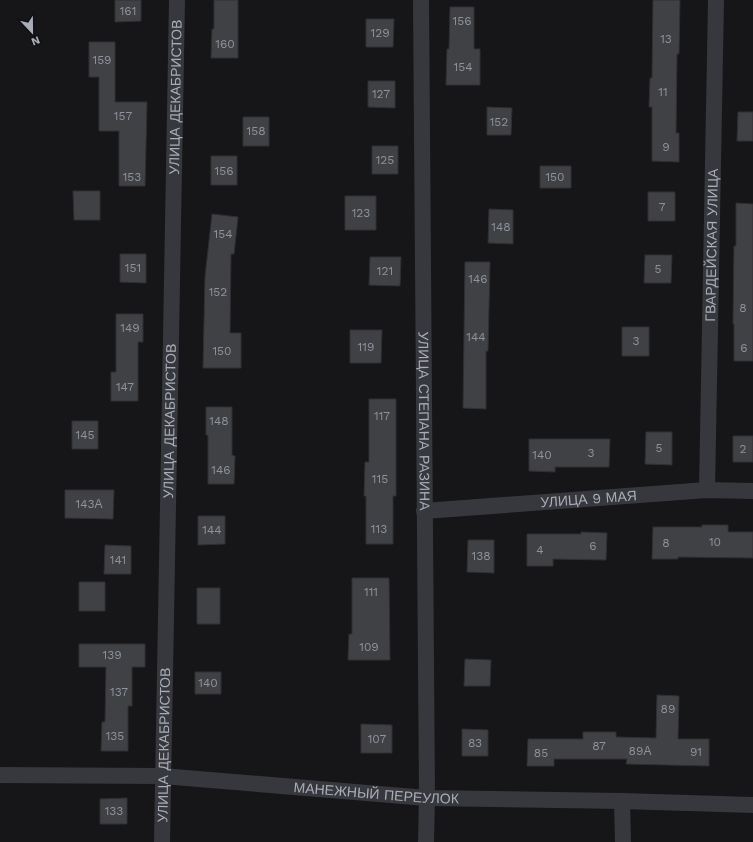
<svg xmlns="http://www.w3.org/2000/svg" width="753" height="842" font-family="'Work Sans',sans-serif">
<style>
.building{fill:#404145;stroke:#303034}
.lines{fill:none;stroke-linecap:round;stroke-linejoin:round}
.minor{stroke:#37383d;stroke-width:16}
.labels{text-anchor:middle;stroke-width:4;stroke-linejoin:round;paint-order:stroke}
.number-label{font-size:12px;fill:#8e929b}
.street-label{font-size:14px;fill:#a8adb8;stroke:#111113}
</style>
<rect width="100%" height="100%" fill="#161618"/>
<path class="building" d="M 115,0 L 141,0 L 141,21 L 115,22 Z
M 214,0 L 238,0 L 238,58 L 211,58 L 212,29 L 214,29 Z
M 653,0 L 680,0 L 679,54 L 677,54 L 676,133 L 679,133 L 679,162 L 652,161 L 652,107 L 649,107 L 650,78 L 652,78 Z
M 450,7 L 474,7 L 474,49 L 480,49 L 480,85 L 446,85 L 447,49 L 449,49 Z
M 366,19 L 394,19 L 393,47 L 366,47 Z
M 89,42 L 115,42 L 115,102 L 147,102 L 145,186 L 119,186 L 119,131 L 99,131 L 99,77 L 89,77 Z
M 368,81 L 395,81 L 395,108 L 368,107 Z
M 487,107 L 512,108 L 511,135 L 487,135 Z
M 738,112 L 753,112 L 753,141 L 737,141 Z
M 243,117 L 269,117 L 269,146 L 243,146 Z
M 372,146 L 398,146 L 398,174 L 372,174 Z
M 211,156 L 237,156 L 237,185 L 211,185 Z
M 540,166 L 571,166 L 571,188 L 540,188 Z
M 73,191 L 100,191 L 100,220 L 74,220 Z
M 648,192 L 675,192 L 675,221 L 648,221 Z
M 345,196 L 376,196 L 376,230 L 345,230 Z
M 736,203 L 753,204 L 753,361 L 734,361 L 734,324 L 733,324 L 734,246 L 736,246 Z
M 489,209 L 513,210 L 513,244 L 488,243 Z
M 212,214 L 238,217 L 234,254 L 231,254 L 230,333 L 241,333 L 241,368 L 203,368 L 205,277 Z
M 120,254 L 146,254 L 146,283 L 120,282 Z
M 645,255 L 672,255 L 671,283 L 644,283 Z
M 370,257 L 401,257 L 400,286 L 369,285 Z
M 465,262 L 490,262 L 488,351 L 486,351 L 486,409 L 463,408 Z
M 116,314 L 143,314 L 143,342 L 138,342 L 138,401 L 111,401 L 111,372 L 116,372 Z
M 622,327 L 649,327 L 649,356 L 622,356 Z
M 350,330 L 382,330 L 381,363 L 350,363 Z
M 369,399 L 396,399 L 396,496 L 393,496 L 393,544 L 366,544 L 366,496 L 364,496 L 365,462 L 369,462 Z
M 206,407 L 232,407 L 232,455 L 235,456 L 234,484 L 208,484 L 208,435 L 206,435 Z
M 72,421 L 98,421 L 98,449 L 72,449 Z
M 646,432 L 672,432 L 672,465 L 645,464 Z
M 733,436 L 753,436 L 753,462 L 733,462 Z
M 529,439 L 610,439 L 609,467 L 555,467 L 555,472 L 529,471 Z
M 65,490 L 114,490 L 113,519 L 65,518 Z
M 198,516 L 225,516 L 225,544 L 198,545 Z
M 702,525 L 728,525 L 728,532 L 753,532 L 753,558 L 678,557 L 678,559 L 652,559 L 653,527 L 702,527 Z
M 581,532 L 607,533 L 606,560 L 553,559 L 553,566 L 527,566 L 527,534 L 581,534 Z
M 468,540 L 494,540 L 494,573 L 467,572 Z
M 105,545 L 131,546 L 131,574 L 104,574 Z
M 352,578 L 389,578 L 390,660 L 348,660 L 349,634 L 352,634 Z
M 79,582 L 105,582 L 105,611 L 79,611 Z
M 197,588 L 220,588 L 220,624 L 197,624 Z
M 79,644 L 145,644 L 145,667 L 132,667 L 132,706 L 128,706 L 128,751 L 101,751 L 102,722 L 105,722 L 106,667 L 79,667 Z
M 465,659 L 491,660 L 490,686 L 464,686 Z
M 195,672 L 221,672 L 221,694 L 195,694 Z
M 657,695 L 679,696 L 678,739 L 709,739 L 709,766 L 626,764 L 627,759 L 554,759 L 554,766 L 527,766 L 528,739 L 583,739 L 583,732 L 616,732 L 616,737 L 656,738 Z
M 361,724 L 392,725 L 392,753 L 361,753 Z
M 462,729 L 488,730 L 488,756 L 462,756 Z
M 127,798 L 127,824 L 100,824 L 100,799 Z"/>
<g class="lines">
<g class="minor">
<path id="s1" d="M 421,0 L 427,798 L 426,842"/>
<path id="s2" d="M 707,490 L 716,0"/>
<path id="s3" d="M 424,511 L 707,490 L 753,491"/>
<path id="s4" d="M 0,775 L 162,776 L 427,798 L 622,801 L 753,805"/>
<path d="M 622,801 L 623,842"/>
<path id="s5" d="M 162,842 L 177,0"/>
</g>
</g>
<g class="labels">
<g class="number-label">
<text x="128" y="15">161</text>
<text x="462" y="25">156</text>
<text x="380" y="37">129</text>
<text x="666" y="43">13</text>
<text x="225" y="48">160</text>
<text x="102" y="64">159</text>
<text x="463" y="71">154</text>
<text x="663" y="96">11</text>
<text x="381" y="98">127</text>
<text x="123" y="120">157</text>
<text x="499" y="126">152</text>
<text x="256" y="135">158</text>
<text x="666" y="151">9</text>
<text x="385" y="164">125</text>
<text x="224" y="175">156</text>
<text x="132" y="181">153</text>
<text x="555" y="181">150</text>
<text x="662" y="211">7</text>
<text x="361" y="217">123</text>
<text x="501" y="231">148</text>
<text x="223" y="238">154</text>
<text x="133" y="272">151</text>
<text x="658" y="273">5</text>
<text x="385" y="275">121</text>
<text x="478" y="283">146</text>
<text x="218" y="296">152</text>
<text x="743" y="312">8</text>
<text x="130" y="332">149</text>
<text x="476" y="341">144</text>
<text x="636" y="345">3</text>
<text x="366" y="351">119</text>
<text x="744" y="352">6</text>
<text x="222" y="355">150</text>
<text x="125" y="391">147</text>
<text x="382" y="420">117</text>
<text x="219" y="425">148</text>
<text x="85" y="439">145</text>
<text x="659" y="452">5</text>
<text x="743" y="453">2</text>
<text x="591" y="457">3</text>
<text x="542" y="459">140</text>
<text x="221" y="474">146</text>
<text x="380" y="483">115</text>
<text x="89" y="508">143А</text>
<text x="379" y="533">113</text>
<text x="212" y="534">144</text>
<text x="715" y="546">10</text>
<text x="666" y="547">8</text>
<text x="593" y="550">6</text>
<text x="540" y="554">4</text>
<text x="481" y="560">138</text>
<text x="118" y="564">141</text>
<text x="371" y="596">111</text>
<text x="369" y="651">109</text>
<text x="112" y="659">139</text>
<text x="208" y="687">140</text>
<text x="119" y="696">137</text>
<text x="668" y="713">89</text>
<text x="115" y="740">135</text>
<text x="377" y="743">107</text>
<text x="475" y="747">83</text>
<text x="599" y="750">87</text>
<text x="640" y="755">89А</text>
<text x="696" y="756">91</text>
<text x="541" y="757">85</text>
<text x="114" y="815">133</text>
</g>
<g class="street-label">
<text dy="5" stroke="none"><textPath href="#s5" startOffset="745">УЛИЦА ДЕКАБРИСТОВ</textPath></text>
<text dy="5" stroke="none"><textPath href="#s2" startOffset="245">ГВАРДЕЙСКАЯ УЛИЦА</textPath></text>
<text dy="5" stroke="none"><textPath href="#s5" startOffset="421">УЛИЦА ДЕКАБРИСТОВ</textPath></text>
<text dy="5" stroke="none"><textPath href="#s1" startOffset="421">УЛИЦА СТЕПАНА РАЗИНА</textPath></text>
<text dy="5" stroke="none"><textPath href="#s3" startOffset="165">УЛИЦА 9 МАЯ</textPath></text>
<text dy="5" stroke="none"><textPath href="#s5" startOffset="97">УЛИЦА ДЕКАБРИСТОВ</textPath></text>
<text dy="5" stroke="none"><textPath href="#s4" startOffset="377">МАНЕЖНЫЙ ПЕРЕУЛОК</textPath></text>
</g>
</g>
<g transform="translate(32 32) rotate(158)" stroke="#111113" stroke-width="3" paint-order="stroke">
<path d="M0-3L7 15L0 10L-7 15Z" fill="#a8adb8"/>
<text y="-6" font-size="11" font-weight="bold" text-anchor="middle" fill="#a8adb8">N</text>
</g>
</svg>
